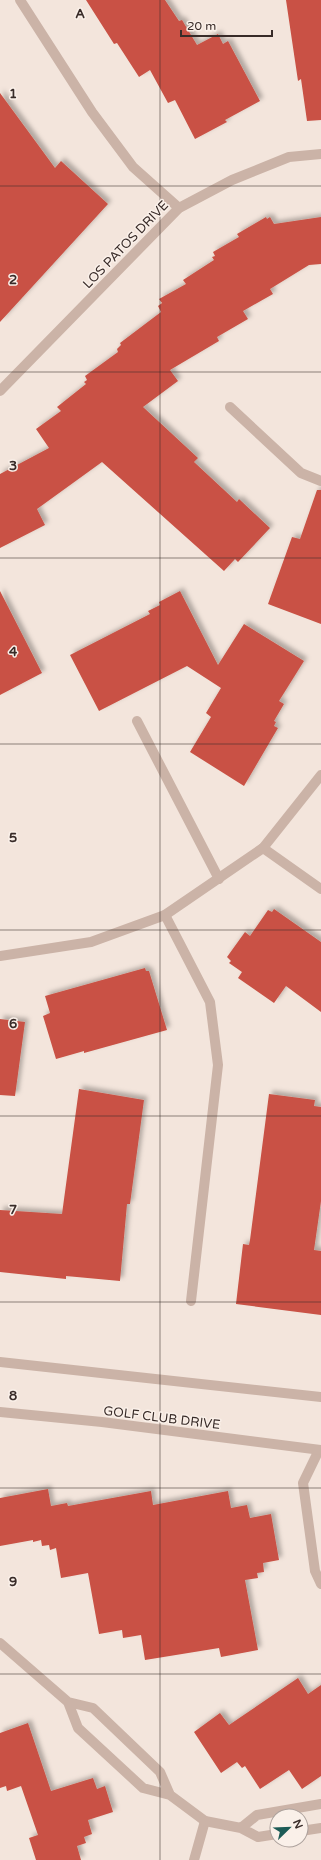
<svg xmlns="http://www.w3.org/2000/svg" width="321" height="1860" font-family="'Varela Round',sans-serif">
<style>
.building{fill:#c95144;filter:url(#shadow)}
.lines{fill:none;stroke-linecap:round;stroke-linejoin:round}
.service{stroke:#cbb3a7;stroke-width:10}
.minor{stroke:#cbb3a7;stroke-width:10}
.tertiary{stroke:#cbb3a7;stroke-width:10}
.grid{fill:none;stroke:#382b28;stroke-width:1;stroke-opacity:0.55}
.labels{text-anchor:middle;stroke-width:3;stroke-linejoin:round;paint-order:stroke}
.street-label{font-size:13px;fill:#382b28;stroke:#faf0e9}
.grid-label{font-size:13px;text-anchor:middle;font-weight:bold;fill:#382b28;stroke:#faf0e9;stroke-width:3;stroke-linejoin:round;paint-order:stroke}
</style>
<defs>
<filter id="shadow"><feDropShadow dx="3.5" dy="-3.5" stdDeviation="2" flood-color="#0004"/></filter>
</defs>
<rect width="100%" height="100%" fill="#f3e5dc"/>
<path class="building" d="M 86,0 L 165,0 L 179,21 L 182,20 L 197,45 L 218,34 L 223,44 L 228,41 L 260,101 L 225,120 L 227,122 L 195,139 L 175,100 L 168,103 L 150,70 L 139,77 L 117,43 L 114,44 Z
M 286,0 L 321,0 L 321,120 L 307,121 L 301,79 L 298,81 Z
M 0,93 L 55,168 L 61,161 L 108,204 L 0,322 Z
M 266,217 L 267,219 L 270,217 L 274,224 L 321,217 L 321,264 L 309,265 L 270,289 L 273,294 L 243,311 L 248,319 L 217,337 L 219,341 L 170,370 L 178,381 L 143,407 L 198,458 L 194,462 L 237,502 L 239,499 L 270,528 L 238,562 L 235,559 L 224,571 L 102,462 L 37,509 L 45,525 L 0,548 L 0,474 L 49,448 L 36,429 L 61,411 L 57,407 L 86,384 L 84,382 L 87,380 L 85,376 L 118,352 L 117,349 L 121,345 L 120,343 L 161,312 L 158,306 L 162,303 L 159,299 L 186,284 L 183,280 L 214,260 L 212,257 L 215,256 L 213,252 L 239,237 L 237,234 Z
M 317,490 L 321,490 L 321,624 L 268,604 L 292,537 L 300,539 Z
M 0,591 L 42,673 L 0,695 Z
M 180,591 L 218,665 L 244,624 L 304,661 L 279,701 L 284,704 L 274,721 L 276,722 L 274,726 L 278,728 L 244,786 L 190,752 L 211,717 L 206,713 L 221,688 L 187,666 L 99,711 L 70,655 L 150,614 L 148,611 L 160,605 L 159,602 Z
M 274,909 L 321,942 L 321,1012 L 286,986 L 274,1003 L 238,978 L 242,972 L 229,963 L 231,961 L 227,957 L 245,932 L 250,936 L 268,910 L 272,912 Z
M 145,968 L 146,971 L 149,971 L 167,1030 L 84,1053 L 84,1051 L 56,1059 L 43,1016 L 50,1013 L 45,996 Z
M 0,1019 L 25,1022 L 15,1096 L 0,1095 Z
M 79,1089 L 144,1100 L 130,1204 L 127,1204 L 120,1281 L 66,1276 L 66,1279 L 0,1272 L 0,1210 L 62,1214 Z
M 269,1094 L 315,1100 L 314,1106 L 321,1107 L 321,1201 L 314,1250 L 321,1251 L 321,1315 L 236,1304 L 243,1244 L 249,1245 L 250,1240 Z
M 48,1489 L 51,1506 L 67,1503 L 68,1506 L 151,1491 L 153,1505 L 228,1491 L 231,1508 L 247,1505 L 250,1518 L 271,1514 L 279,1560 L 263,1563 L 264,1572 L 257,1573 L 258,1578 L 245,1580 L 258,1650 L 221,1657 L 219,1648 L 145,1660 L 141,1635 L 123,1638 L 122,1630 L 99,1634 L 88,1573 L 61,1578 L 56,1548 L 50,1550 L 49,1545 L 42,1546 L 41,1540 L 33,1542 L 33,1540 L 0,1546 L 0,1498 Z
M 298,1678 L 308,1694 L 321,1685 L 321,1776 L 302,1789 L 289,1770 L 260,1789 L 245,1766 L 242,1768 L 237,1762 L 221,1773 L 194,1732 L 220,1713 L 229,1725 Z
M 28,1723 L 51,1791 L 93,1778 L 97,1789 L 105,1786 L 113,1812 L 88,1820 L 92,1834 L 84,1837 L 86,1843 L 77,1846 L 81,1860 L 36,1860 L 29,1838 L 38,1835 L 21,1786 L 7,1791 L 6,1786 L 0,1788 L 0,1733 Z"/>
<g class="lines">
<path class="service" d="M 20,0 L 92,112 L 133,167 L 179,208
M 230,407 L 301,473 L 321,481
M 137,721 L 219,879
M 263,848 L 321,889
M 165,915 L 210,1002 L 218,1065 L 191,1301
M 194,1860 L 205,1821"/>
<path class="minor" d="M 0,391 L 179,208 L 232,180 L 289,157 L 321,154
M 0,956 L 91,942 L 165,915 L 263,848 L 321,775
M 319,1450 L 303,1483 L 315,1571 L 321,1584
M 0,1643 L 68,1702 L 78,1728 L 143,1788 L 170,1795 L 205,1821 L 241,1828 L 258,1837 L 277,1834
M 68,1702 L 93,1708 L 160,1772 L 170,1795
M 241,1828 L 257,1815 L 321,1804
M 301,1831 L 321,1828"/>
<path class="tertiary" d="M 0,1362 L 321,1397
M 0,1412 L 102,1422 L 321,1450"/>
</g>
<path class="grid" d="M 160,0 L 160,1860M 0,186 L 321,186M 0,372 L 321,372M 0,558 L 321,558M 0,744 L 321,744M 0,930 L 321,930M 0,1116 L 321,1116M 0,1302 L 321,1302M 0,1488 L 321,1488M 0,1674 L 321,1674"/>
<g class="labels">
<g class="street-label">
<text transform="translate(125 244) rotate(-46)" y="5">LOS PATOS DRIVE</text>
<text transform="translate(162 1417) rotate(7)" y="5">GOLF CLUB DRIVE</text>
</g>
</g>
<g class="grid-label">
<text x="80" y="18">A</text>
<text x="13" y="98">1</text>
<text x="13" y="284">2</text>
<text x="13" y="470">3</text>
<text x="13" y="656">4</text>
<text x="13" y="842">5</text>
<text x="13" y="1028">6</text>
<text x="13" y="1214">7</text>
<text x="13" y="1400">8</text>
<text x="13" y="1586">9</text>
</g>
<g transform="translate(289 1828) rotate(67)"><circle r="19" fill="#faf0e9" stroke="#aca19c"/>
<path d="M0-3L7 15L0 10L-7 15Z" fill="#1c5b56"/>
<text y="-6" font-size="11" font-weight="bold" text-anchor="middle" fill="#382b28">N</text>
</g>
<path d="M181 30v6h91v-6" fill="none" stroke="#382b28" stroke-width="2"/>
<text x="187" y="30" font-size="12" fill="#382b28" stroke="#faf0e9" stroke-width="3" paint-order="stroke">20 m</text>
</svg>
